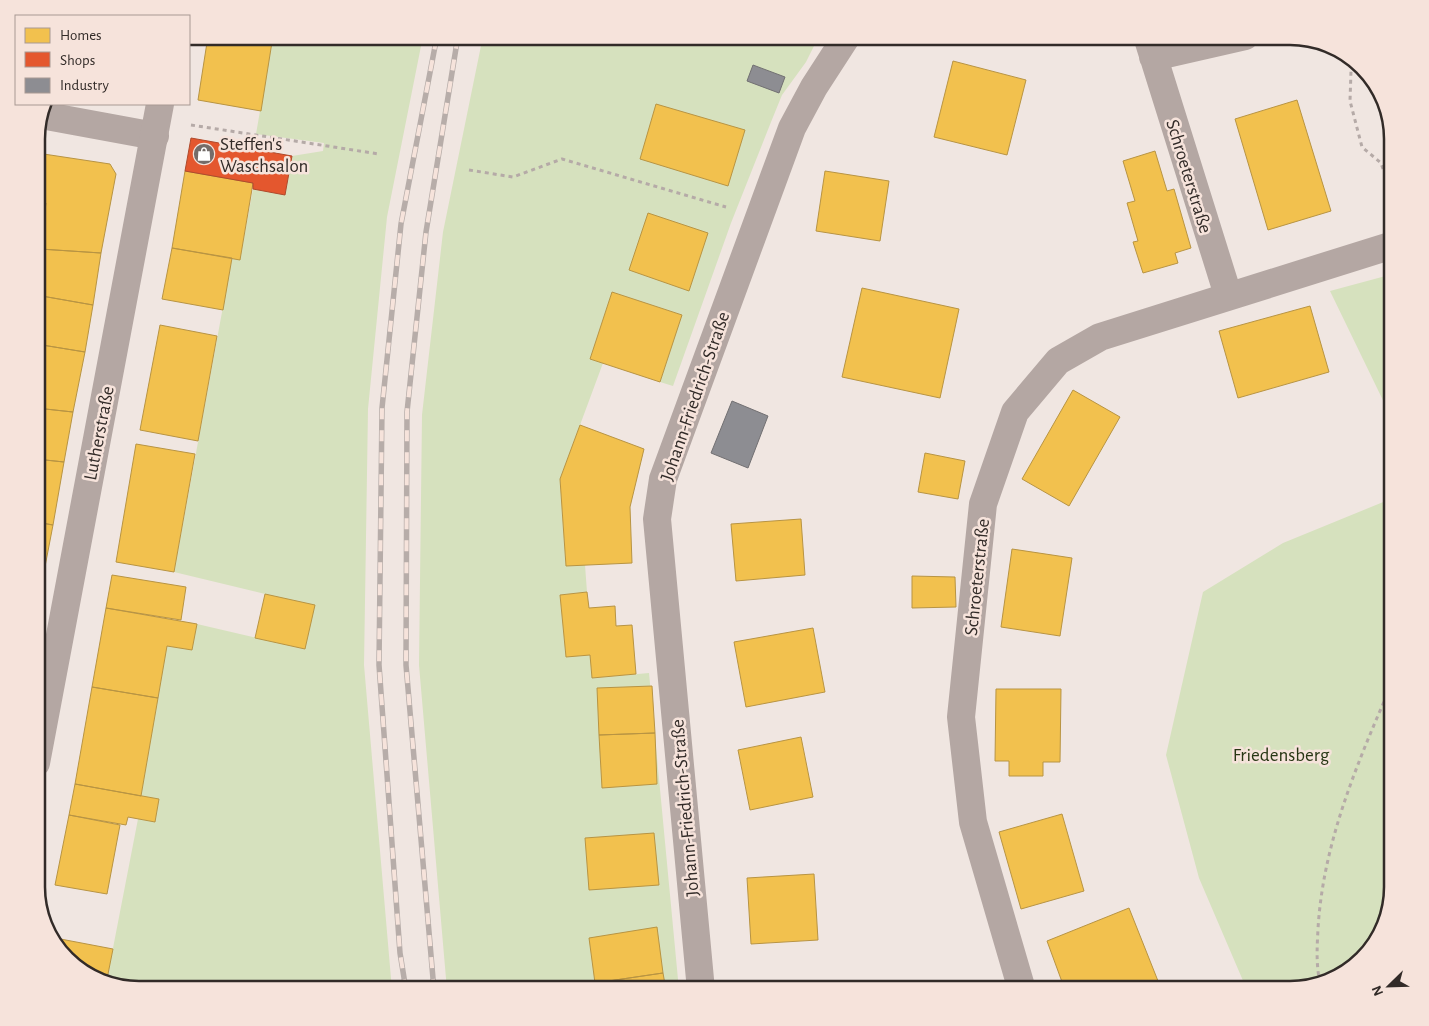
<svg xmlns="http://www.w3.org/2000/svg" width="1429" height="1026" font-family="'Alegreya Sans',sans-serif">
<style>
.green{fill:#d6e1be}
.homes{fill:#f2c14e;stroke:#b89443}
.shops{fill:#e4572e;stroke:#af4a2c}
.industry{fill:#8d8d92;stroke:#727072}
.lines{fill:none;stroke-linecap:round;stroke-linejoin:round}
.path{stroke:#b5aaa7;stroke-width:3;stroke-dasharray:4 4;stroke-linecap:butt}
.minor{stroke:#b4a7a3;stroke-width:28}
.tertiary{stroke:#b4a7a3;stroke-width:28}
.rail-casing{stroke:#b7ada9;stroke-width:5.5}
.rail{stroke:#f6e3db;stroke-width:4;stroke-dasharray:11;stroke-linecap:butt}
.labels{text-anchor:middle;stroke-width:5;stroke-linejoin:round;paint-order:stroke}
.poi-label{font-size:19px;fill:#322b28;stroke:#f6e3db;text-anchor:start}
.street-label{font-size:19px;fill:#322b28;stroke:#f6e3db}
.park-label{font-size:19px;fill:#283714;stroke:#f6e3db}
.rim{fill:none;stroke:#322b28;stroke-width:2.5}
</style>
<rect width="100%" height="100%" fill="#f0e6e1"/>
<path class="green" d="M 288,36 L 423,36 L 387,217 L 368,409 L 364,665 L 392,990 L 138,990 L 107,979 L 138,819 L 155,822 L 159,799 L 141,796 L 167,646 L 192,650 L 197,624 L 305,649 L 265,594 L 174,572 L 232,258 L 240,259 L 253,189 L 285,194 L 292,156 L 323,151 L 324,143 L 256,134 L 272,42 L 286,44 Z
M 483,36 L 819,36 L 806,62 L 782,95 L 771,122 L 731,223 L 673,386 L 660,382 L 682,315 L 612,292 L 590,359 L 603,363 L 560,479 L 566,565 L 585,565 L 587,592 L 560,595 L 566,657 L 590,655 L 593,678 L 649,673 L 679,990 L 447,990 L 419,665 L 422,415 L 443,232 Z
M 1393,274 L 1393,421 L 1330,291 Z
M 1393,498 L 1393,888 L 1372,949 L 1336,979 L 1290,990 L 1247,990 L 1199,878 L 1166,755 L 1203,592 L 1283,543 Z"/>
<path class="homes" d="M 208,36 L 236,36 L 272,42 L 261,111 L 198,100 Z
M 953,61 L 1026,80 L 1007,155 L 934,137 Z
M 1297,100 L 1331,211 L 1268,230 L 1235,119 Z
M 656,104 L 745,130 L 728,186 L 640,159 Z
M 1155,151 L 1167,191 L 1174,189 L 1191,248 L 1175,253 L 1178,263 L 1143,273 L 1133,242 L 1138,241 L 1127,203 L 1135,201 L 1123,161 Z
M 37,153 L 110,164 L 116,174 L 101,253 L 40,249 L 46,203 L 36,202 Z
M 185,171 L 253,183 L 240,260 L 172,248 Z
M 825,171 L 889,181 L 880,241 L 816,231 Z
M 648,213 L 708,233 L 689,291 L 629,270 Z
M 172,248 L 232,258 L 223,310 L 162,299 Z
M 40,249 L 101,253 L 93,305 L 36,295 L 36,269 Z
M 862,288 L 959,309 L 940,398 L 842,377 Z
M 612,292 L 682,315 L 660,382 L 590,359 Z
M 36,295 L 93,305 L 85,352 L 36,344 Z
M 1310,306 L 1329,372 L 1238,398 L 1219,331 Z
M 160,325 L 217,336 L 198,441 L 140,430 Z
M 36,344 L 85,352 L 73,412 L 36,408 Z
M 1073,390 L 1120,417 L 1069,506 L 1022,479 Z
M 36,408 L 73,412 L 64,462 L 36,459 Z
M 580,425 L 644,449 L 630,507 L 632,563 L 566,566 L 560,479 Z
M 136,444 L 195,454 L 174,572 L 116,562 Z
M 925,453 L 965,461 L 958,499 L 918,492 Z
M 36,459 L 64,462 L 53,525 L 36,522 Z
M 801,519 L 805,575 L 736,581 L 731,524 Z
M 36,522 L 53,525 L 43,577 L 36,576 Z
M 1012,549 L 1072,558 L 1060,636 L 1001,627 Z
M 112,575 L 186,587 L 181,620 L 106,608 Z
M 912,576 L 955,577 L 956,607 L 912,608 Z
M 587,592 L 589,608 L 615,606 L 616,626 L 632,625 L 636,674 L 592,678 L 590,655 L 566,657 L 560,595 Z
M 265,594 L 315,605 L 305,649 L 255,638 Z
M 106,608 L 197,624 L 192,650 L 167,646 L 158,698 L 92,687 Z
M 813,628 L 825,692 L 746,707 L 734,642 Z
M 652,686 L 655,733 L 599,735 L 597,688 Z
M 92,687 L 158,698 L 141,796 L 75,784 Z
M 996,689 L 1061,689 L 1060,762 L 1043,762 L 1043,776 L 1009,776 L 1009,761 L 995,761 Z
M 655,733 L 657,784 L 602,788 L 599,735 Z
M 801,737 L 813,797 L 750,810 L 738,750 Z
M 75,784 L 159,799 L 155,822 L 128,817 L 126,825 L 69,815 Z
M 1062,814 L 1084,891 L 1021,909 L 999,832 Z
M 69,815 L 120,825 L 107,894 L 55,885 Z
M 654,833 L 659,885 L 589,890 L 585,838 Z
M 814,874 L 818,940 L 751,944 L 747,878 Z
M 1129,908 L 1158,981 L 1132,990 L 1065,990 L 1047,941 Z
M 657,927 L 663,973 L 595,983 L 589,938 Z
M 50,937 L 113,949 L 107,979 L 77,969 Z
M 663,973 L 666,990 L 596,990 L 595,983 Z"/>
<path class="shops" d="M 191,138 L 292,156 L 285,195 L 253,189 L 253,183 L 185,171 Z"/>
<path class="industry" d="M 753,65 L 785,77 L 779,93 L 747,81 Z
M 732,401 L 768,416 L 748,468 L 711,453 Z"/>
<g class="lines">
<path class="path" d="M 1348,56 L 1351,71 L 1350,101 L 1362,147 L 1381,163 L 1393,198
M 191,125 L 379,154
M 469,170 L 513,177 L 562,159 L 726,207
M 1320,983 C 1316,964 1317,948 1318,929 C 1323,842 1358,761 1393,681"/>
<path class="minor" d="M 1147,36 L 1228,295
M 1153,57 L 1245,36
M 41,115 L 155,136
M 701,990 L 657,519 L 663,479 L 792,128 L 814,87 L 847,36
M 1022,990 L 973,822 L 961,717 L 983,504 L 1015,412 L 1058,361 L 1100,337 L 1393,245"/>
<path class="tertiary" d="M 36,763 L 160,104"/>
<g class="rail-casing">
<path id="rail" d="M 406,990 L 400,953 L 379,665 L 382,408 L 401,224 L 437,36
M 434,990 L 406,665 L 407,412 L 426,232 L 458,36"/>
</g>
<use href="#rail" class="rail"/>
</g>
<defs>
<g id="shop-disc" transform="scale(1.125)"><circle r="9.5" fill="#746c69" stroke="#f6e3db"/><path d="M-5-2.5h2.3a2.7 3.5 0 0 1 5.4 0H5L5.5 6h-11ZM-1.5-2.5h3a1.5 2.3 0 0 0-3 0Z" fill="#fff"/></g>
</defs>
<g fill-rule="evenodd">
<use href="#shop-disc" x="204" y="154"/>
</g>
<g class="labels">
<g class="poi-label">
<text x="220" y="150">Steffen's<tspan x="220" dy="22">Waschsalon</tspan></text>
</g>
<g class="street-label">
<text transform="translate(1190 176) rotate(73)" y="7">Schroeterstraße</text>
<text transform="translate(694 396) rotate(-71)" y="7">Johann-Friedrich-Straße</text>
<text transform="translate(98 433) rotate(-79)" y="7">Lutherstraße</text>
<text transform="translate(976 577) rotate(-84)" y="7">Schroeterstraße</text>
<text transform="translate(684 808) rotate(-95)" y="7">Johann-Friedrich-Straße</text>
</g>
<g class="park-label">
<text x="1281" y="761">Friedensberg</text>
</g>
</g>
<path d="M0 0H1429V1026H0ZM139 45H1290A94 94 0 0 1 1384 139V887A94 94 0 0 1 1290 981H139A94 94 0 0 1 45 887V139A94 94 0 0 1 139 45Z" fill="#f6e3db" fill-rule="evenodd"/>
<path class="rim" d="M139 45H1290A94 94 0 0 1 1384 139V887A94 94 0 0 1 1290 981H139A94 94 0 0 1 45 887V139A94 94 0 0 1 139 45Z"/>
<rect x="15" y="15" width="175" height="90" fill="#f6e3db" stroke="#a89993"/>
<rect x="25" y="28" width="25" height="15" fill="#f2c14e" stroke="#a89993"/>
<text x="60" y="40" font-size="15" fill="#322b28">Homes</text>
<rect x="25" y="52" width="25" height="15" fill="#e4572e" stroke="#a89993"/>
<text x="60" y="65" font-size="15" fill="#322b28">Shops</text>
<rect x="25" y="78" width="25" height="15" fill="#8d8d92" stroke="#a89993"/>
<text x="60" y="90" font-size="15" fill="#322b28">Industry</text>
<g transform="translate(1389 986) rotate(247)" stroke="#f6e3db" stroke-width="4" paint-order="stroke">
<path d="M0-4L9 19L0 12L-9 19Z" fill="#322b28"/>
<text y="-8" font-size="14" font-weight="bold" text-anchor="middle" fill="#322b28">N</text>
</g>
</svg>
